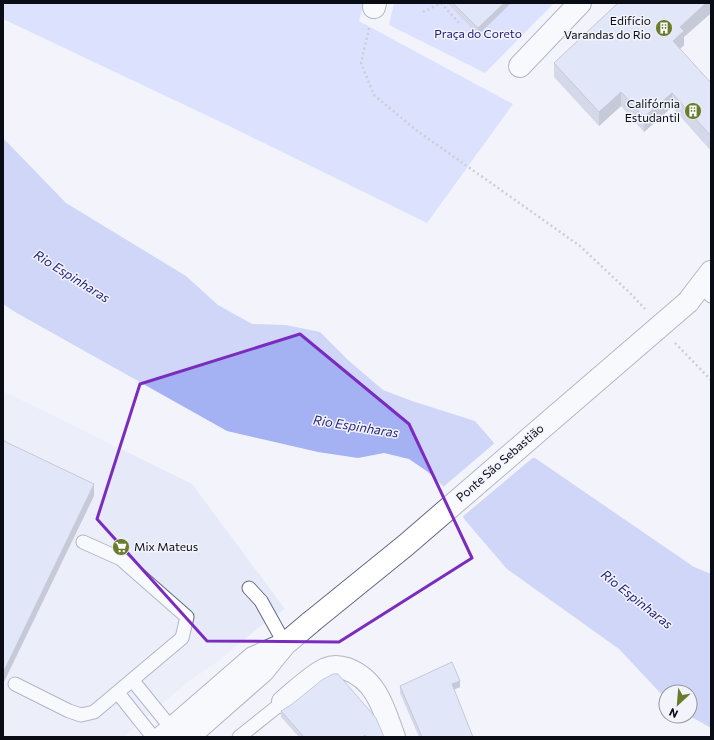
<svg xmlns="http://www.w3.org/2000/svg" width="714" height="740" font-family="Commissioner,sans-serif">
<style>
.built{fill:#e5e9f8}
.green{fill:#c2cdfe}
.water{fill:#a4b1f2}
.pier{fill:#f3f4fb}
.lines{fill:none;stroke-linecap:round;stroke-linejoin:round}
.service-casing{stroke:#646a86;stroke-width:15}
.minor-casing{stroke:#646a86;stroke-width:24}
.secondary-casing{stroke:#646a86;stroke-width:24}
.path{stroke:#9d9ea7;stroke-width:2.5;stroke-dasharray:2 3;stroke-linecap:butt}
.service{stroke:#fff;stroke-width:13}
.minor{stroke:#fff;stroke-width:22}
.secondary{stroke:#fff;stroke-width:22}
.secondary-bridge-casing{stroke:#646a86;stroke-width:24;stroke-linecap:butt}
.secondary-bridge{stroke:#fff;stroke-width:22}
.wall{fill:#b0b6d2}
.shaded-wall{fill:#9094ab}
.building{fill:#cdd4f4;stroke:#9094ab}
.marked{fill:none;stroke:#7b2cbf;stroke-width:3;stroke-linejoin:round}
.labels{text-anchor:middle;stroke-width:3;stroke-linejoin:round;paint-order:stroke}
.poi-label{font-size:12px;fill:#090b15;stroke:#f3f4fb;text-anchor:end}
.park-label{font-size:12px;fill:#1e1873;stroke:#f3f4fb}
.street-label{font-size:12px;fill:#090b15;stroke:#f3f4fb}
.water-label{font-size:13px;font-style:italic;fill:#24237e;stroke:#f3f4fb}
</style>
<rect width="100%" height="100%" fill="#f3f4fb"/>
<path class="built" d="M 3,391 L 192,484 L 285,609 L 257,629 L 221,659 L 188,682 L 124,737 L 3,737 Z"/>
<path class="green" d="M 3,3 L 364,3 L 359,21 L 513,104 L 427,223 L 229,126 L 3,19 Z
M 394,3 L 554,3 L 485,73 L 389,25 Z"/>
<path class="water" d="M 3,138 L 66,203 L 186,276 L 218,305 L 252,324 L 286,325 L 320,332 L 348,360 L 383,390 L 412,401 L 475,421 L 495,444 L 444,487 L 428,472 L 409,459 L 384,453 L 358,458 L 318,452 L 227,431 L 15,312 L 3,304 Z
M 513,453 L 535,458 L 694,567 L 711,574 L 711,728 L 690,716 L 690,692 L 666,692 L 666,699 L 619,649 L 507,569 L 465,520 L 456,503 Z"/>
<path class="pier" d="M 496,442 L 511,451 L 535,456 L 461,518 L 455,502 L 442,488 Z"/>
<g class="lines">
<g class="service-casing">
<path id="service" d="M 706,291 L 711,296
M 249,588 L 261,601 L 285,644
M 133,681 L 172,729
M 15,684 L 69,711 L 81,715 L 94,712 L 182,638 L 187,617 L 121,559 L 83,542
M 118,693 L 153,737
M 239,737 L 283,702"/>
</g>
<g class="minor-casing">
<path id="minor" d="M 374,7 L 375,3
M 520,66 L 580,3
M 283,702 C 296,691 311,676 326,669 C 333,666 341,667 347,669 C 377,680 384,710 394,737"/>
</g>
<g class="secondary-casing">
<path id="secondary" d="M 688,302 L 711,272
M 162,737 L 253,658 L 280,646
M 188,737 L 263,671 L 285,644 L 311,622"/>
</g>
<path class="path" d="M 423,12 L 441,3 L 461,25
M 369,28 L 361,63 L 374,95 L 416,130 L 580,246 L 630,293 L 645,309
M 675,343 L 711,380"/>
<use href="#service" class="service"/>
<use href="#minor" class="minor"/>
<use href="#secondary" class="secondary"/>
<g class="secondary-bridge-casing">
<path id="secondary-bridge" d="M 311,622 L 406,545 L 688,302"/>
</g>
<use href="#secondary-bridge" class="secondary-bridge"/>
</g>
<path class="wall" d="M 447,3 L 510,3 L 510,4 L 478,35 Z
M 618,3 L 711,3 L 711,14 L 711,13 L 684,37 L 684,45 L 680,49 L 711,83 L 711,151 L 672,107 L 644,132 L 621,106 L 599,126 L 554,77 L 554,63 Z
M 400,686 L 460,687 L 454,690 L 473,737 L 419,737 L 400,693 Z
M 281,711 L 384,737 L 299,737 L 281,717 Z"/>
<path class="shaded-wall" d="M 504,3 L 510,3 L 510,4 L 478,35 L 478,28 Z
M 706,3 L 711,3 L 711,13 L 684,37 L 684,45 L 673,55 L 673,41 L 680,27 Z
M 621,92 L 621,106 L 599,126 L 599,112 Z
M 672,93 L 672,107 L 644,132 L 644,117 Z
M 94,484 L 94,496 L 3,684 L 3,673 Z
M 460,681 L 460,687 L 452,690 L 452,684 Z"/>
<path class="building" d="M 453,3 L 504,3 L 478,28 Z
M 618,3 L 706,3 L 680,27 L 684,31 L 673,41 L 711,83 L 711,136 L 672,93 L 644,117 L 621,92 L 599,112 L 554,63 Z
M 3,440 L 6,442 L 94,484 L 3,673 Z
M 452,662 L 460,681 L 452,684 L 473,737 L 422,737 L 400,686 Z
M 333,674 L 338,674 L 376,718 L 384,737 L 366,737 L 365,735 L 362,737 L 304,737 L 281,711 L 291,705 L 322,680 Z"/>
<path d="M0 0H714V740H0ZM 300,334 L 409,424 L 472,558 L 339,642 L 207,641 L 97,519 L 140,384 Z" fill="#f3f4fb" fill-opacity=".55" fill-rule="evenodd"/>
<path class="marked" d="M 300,334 L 409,424 L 472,558 L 339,642 L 207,641 L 97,519 L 140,384 Z"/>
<defs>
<g id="building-disc" transform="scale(0.9)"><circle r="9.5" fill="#687c2c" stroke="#f3f4fb"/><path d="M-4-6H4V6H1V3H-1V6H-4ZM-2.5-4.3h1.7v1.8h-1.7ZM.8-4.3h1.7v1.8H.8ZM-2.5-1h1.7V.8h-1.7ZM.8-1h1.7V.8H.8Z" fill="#fff"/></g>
<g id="supermarket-disc" transform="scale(0.9)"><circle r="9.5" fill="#687c2c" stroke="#f3f4fb"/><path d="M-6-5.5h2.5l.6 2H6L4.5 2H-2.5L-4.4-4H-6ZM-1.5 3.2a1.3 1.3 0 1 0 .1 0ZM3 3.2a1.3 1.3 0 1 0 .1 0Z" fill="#fff"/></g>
</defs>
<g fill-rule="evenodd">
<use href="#building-disc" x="664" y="28"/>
<use href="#building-disc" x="693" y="111"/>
<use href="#supermarket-disc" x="121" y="547"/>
</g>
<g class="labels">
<g class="poi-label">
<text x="651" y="25">Edifício<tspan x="651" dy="14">Varandas do Rio</tspan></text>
<text x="680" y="108">Califórnia<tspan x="680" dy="14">Estudantil</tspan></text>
<text x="134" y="551" text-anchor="start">Mix Mateus</text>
</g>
<g class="park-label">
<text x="478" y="38">Praça do Coreto</text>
</g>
<g class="street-label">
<text transform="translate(500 463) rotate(-41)" y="4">Ponte São Sebastião</text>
</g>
<g class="water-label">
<text transform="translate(72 276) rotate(32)" y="5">Rio Espinharas</text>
<text transform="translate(356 426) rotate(9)" y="5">Rio Espinharas</text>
<text transform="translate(637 599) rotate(38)" y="5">Rio Espinharas</text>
</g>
</g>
<rect width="714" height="740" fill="none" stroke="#090b15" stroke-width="8"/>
<g transform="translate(678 704) rotate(206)"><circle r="19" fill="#f3f4fb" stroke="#95979f"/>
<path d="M0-3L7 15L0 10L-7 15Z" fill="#687c2c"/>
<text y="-6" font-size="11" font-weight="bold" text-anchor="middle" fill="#090b15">N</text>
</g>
</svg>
